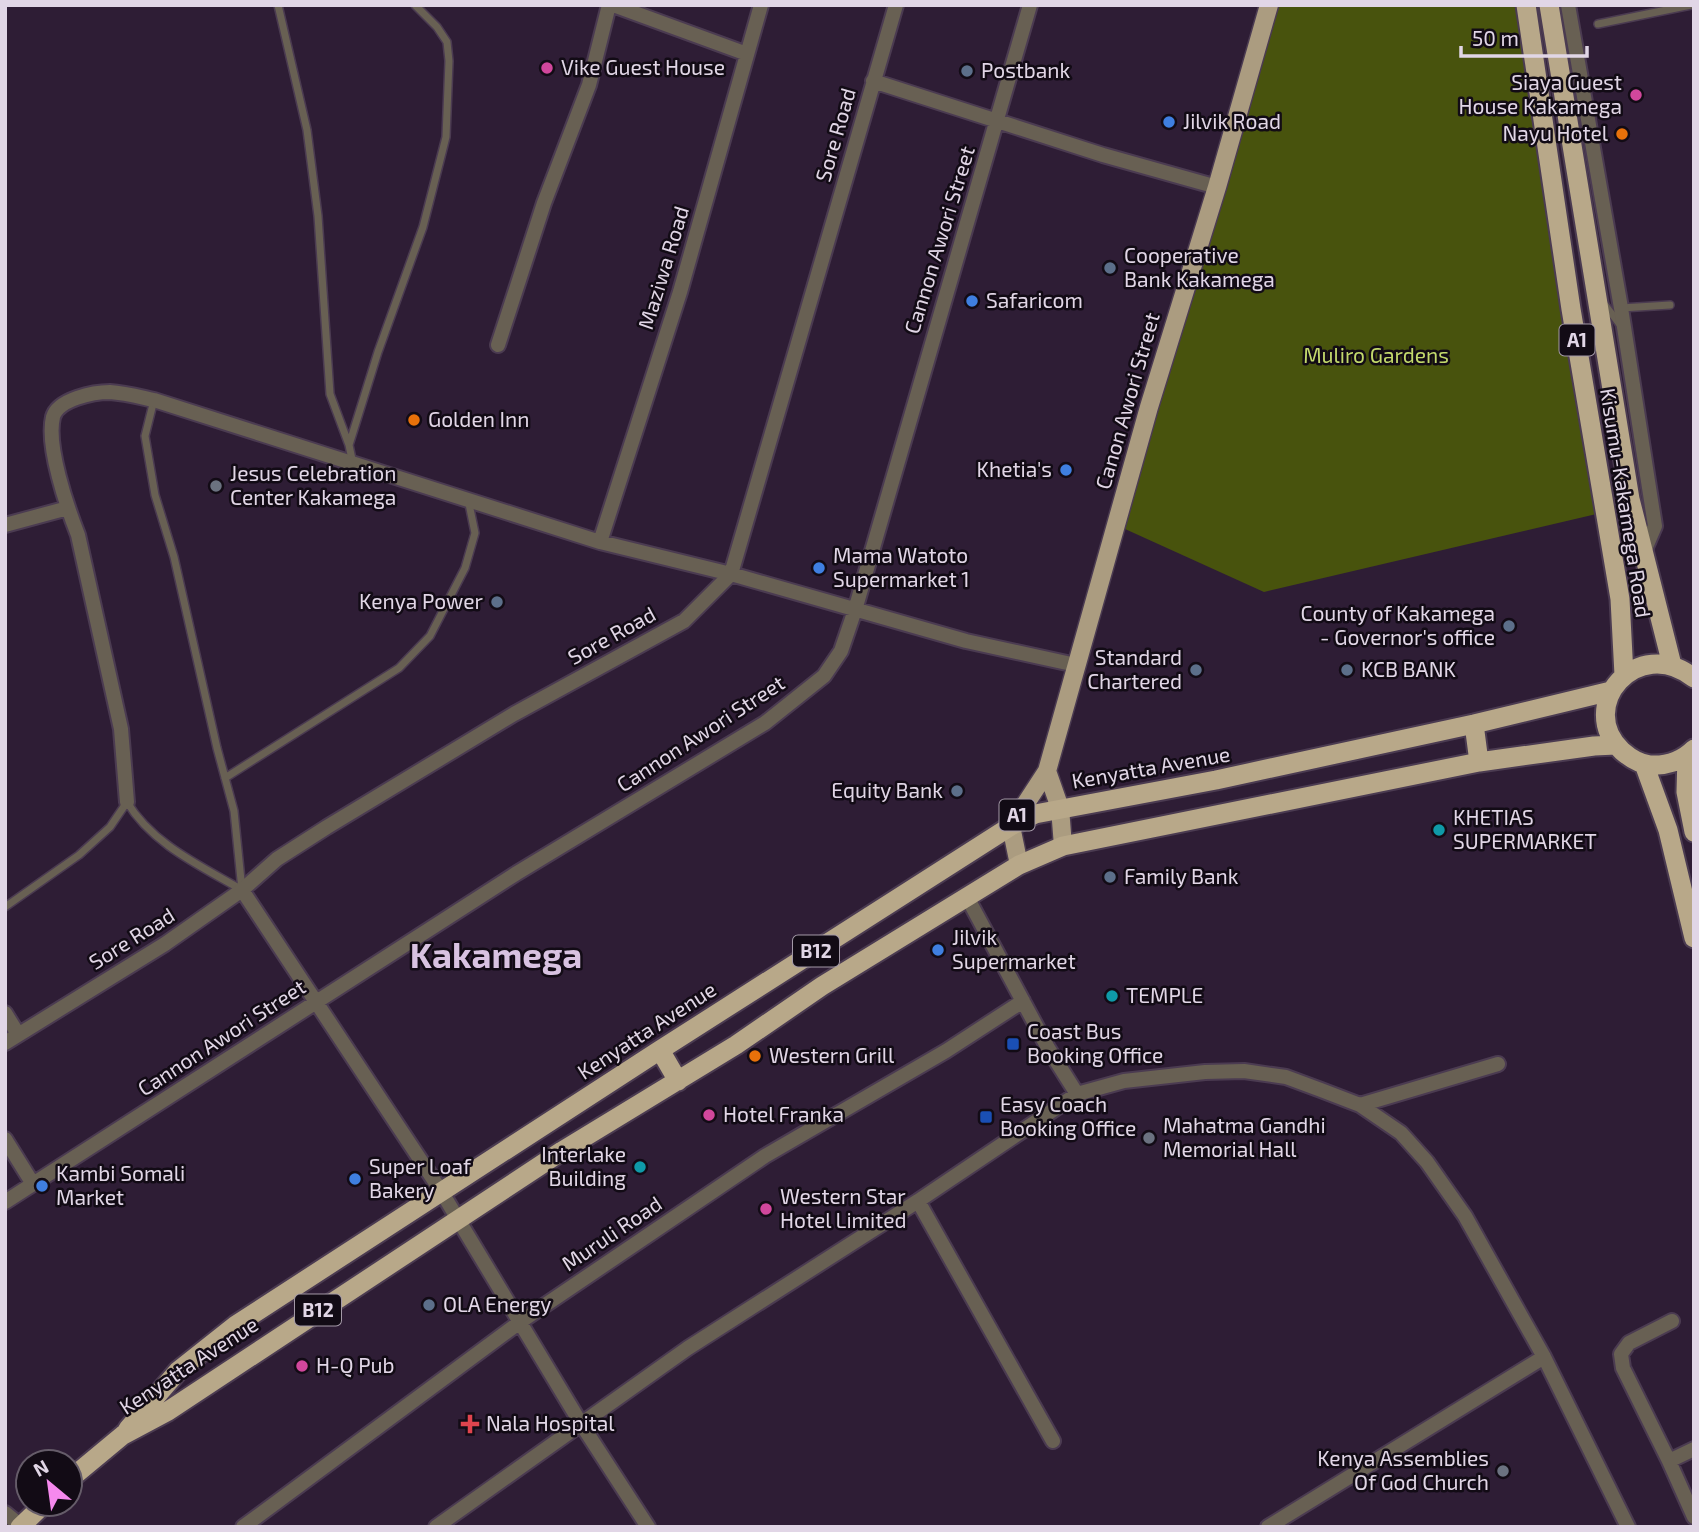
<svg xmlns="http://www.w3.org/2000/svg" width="1699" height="1532" font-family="'Exo 2',sans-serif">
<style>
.green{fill:#48530d}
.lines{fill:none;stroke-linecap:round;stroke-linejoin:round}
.service-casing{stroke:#4b3b51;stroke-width:10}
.minor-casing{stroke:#4b3b51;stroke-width:18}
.primary-casing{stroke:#4b3b51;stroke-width:21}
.trunk-casing{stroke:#4b3b51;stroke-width:23}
.service{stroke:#686053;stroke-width:7}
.minor{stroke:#686053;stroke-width:14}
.primary{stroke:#ab9c80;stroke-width:18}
.trunk{stroke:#b8a889;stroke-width:19}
.hotel-dot{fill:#d1479c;stroke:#120b15;stroke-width:2.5}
.service-dot{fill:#5c6f8a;stroke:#120b15;stroke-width:2.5}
.shop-dot{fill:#3f7fe0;stroke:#120b15;stroke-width:2.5}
.food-dot{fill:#e8710a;stroke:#120b15;stroke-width:2.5}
.worship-dot{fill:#6b7280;stroke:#120b15;stroke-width:2.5}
.culture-dot{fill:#0f9aa8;stroke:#120b15;stroke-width:2.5}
.transit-dot{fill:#1a4fb4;stroke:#120b15;stroke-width:2.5}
.health-dot{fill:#e0444e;stroke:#120b15;stroke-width:2.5}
.labels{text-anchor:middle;stroke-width:5;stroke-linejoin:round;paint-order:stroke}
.shield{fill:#120b15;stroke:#a399a7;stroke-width:2}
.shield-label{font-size:19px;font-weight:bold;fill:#e1d6e6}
.poi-label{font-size:21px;fill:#e1d6e6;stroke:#120b15;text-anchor:start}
.street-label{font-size:21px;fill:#e1d6e6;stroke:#120b15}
.park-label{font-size:21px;fill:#c3d96c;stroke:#120b15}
.town-label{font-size:35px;font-weight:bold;fill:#d8c2e1;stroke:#120b15}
</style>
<rect width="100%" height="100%" fill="#2e1d35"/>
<path class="green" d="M 1268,5 L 1524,5 L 1605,512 L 1264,592 L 1114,524 Z"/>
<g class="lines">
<g class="service-casing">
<path id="service" d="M 278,5 L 307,130 L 318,216 L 330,394 L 349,445
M 1598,24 L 1691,5
M 1605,305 L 1621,326
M 1621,308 L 1670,305
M 154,400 L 145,436 L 155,495 L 174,557 L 217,748 L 234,811 L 242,890
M 353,464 L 349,445 L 378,352 L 423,227 L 446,137 L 449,61 L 447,42 L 437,27 L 415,5
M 225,778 L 399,668 L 430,636 L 465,568 L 475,533 L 468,499
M 5,907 L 79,855 L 110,827 L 127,802 C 152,844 201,866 242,890"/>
</g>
<g class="minor-casing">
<path id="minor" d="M 613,5 L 747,54
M 1568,5 L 1621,308 L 1655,526 L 1643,554
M 873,81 L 1103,155 L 1217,187
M 498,345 L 544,203 L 589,85 L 609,5
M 5,525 L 68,508
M 600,542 L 680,292 L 761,5
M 127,802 L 121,729 L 78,535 C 67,507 46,446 53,417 C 58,399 94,392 110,392 C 125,393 140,397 154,400 L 600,542 L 731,574 L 966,641 L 1076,665
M 242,890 L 441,1191 L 580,1422 L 648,1527
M 967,897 L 1048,1048 L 1077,1094 L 1124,1081 L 1205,1072 L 1244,1071 L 1286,1077 L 1321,1090 L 1360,1105 L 1401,1133 L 1427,1162 L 1465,1216 L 1544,1357 L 1628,1527
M 5,1013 L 18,1034
M 5,1043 L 165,944 L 242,890 L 277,859 L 327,827 L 514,714 L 684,621 L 731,574 L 896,5
M 1360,1105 L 1498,1064
M 5,1139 L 33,1184
M 918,1201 L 1053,1441
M 5,1202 L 517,873 L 765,723 L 824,676 L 841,651 L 855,610 L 1030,5
M 1672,1321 L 1629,1343 L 1621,1354 L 1623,1368 L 1669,1461 L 1694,1449
M 1669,1461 L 1694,1517
M 5,1513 L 21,1526
M 243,1527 L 520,1322 L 765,1156 L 946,1051 L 1023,1001
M 436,1527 L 688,1348 L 918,1201 L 1077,1094
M 1268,1527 L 1544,1357"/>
</g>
<g class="primary-casing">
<path id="primary" d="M 1047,771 L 1060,808 L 1063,846
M 1019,865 L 1011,826 L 1047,771 L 1149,407 L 1217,187 L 1269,5"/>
</g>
<g class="trunk-casing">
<path id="trunk" d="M 1526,5 L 1571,309 L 1620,599 L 1624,675
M 1549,5 L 1630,499 L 1672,665
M 1694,678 C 1637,633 1575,707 1622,751 C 1630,758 1639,764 1650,765 C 1667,766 1682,761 1694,749
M 1474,724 L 1479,762
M 1687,756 L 1686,792 L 1694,832
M 1644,764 L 1668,830 L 1694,938
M 660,1050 L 678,1081
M 128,1429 L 178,1371 L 236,1325 L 660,1050 L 1011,826 L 1035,814 L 1216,780 L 1474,724 L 1611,691
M 70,1479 L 123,1435 L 168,1411 L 562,1151 L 736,1045 L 822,986 L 1019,865 L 1063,846 L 1479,762 L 1594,746 L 1616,745
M 20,1527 L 44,1504"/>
</g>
<use href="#service" class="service"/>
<use href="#minor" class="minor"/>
<use href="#primary" class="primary"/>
<use href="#trunk" class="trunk"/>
</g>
<g class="hotel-dot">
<circle cx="547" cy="68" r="7"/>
<circle cx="1636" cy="95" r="7"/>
<circle cx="709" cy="1115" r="7"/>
<circle cx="766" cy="1209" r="7"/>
<circle cx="302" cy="1366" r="7"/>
</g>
<g class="service-dot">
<circle cx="967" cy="71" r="7"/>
<circle cx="1110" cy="268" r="7"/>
<circle cx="497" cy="602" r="7"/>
<circle cx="1509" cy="626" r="7"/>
<circle cx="1196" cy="670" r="7"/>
<circle cx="1347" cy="670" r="7"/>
<circle cx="957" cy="791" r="7"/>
<circle cx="1110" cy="877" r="7"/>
<circle cx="429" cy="1305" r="7"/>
</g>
<g class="shop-dot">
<circle cx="1169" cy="122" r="7"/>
<circle cx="972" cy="301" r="7"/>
<circle cx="1066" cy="470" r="7"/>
<circle cx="819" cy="568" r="7"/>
<circle cx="938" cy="950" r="7"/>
<circle cx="355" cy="1179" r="7"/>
<circle cx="42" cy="1186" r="7"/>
</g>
<g class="food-dot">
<circle cx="1622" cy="134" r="7"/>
<circle cx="414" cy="420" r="7"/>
<circle cx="755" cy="1056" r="7"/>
</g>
<g class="worship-dot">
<circle cx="216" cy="486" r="7"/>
<circle cx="1149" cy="1138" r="7"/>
<circle cx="1503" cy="1471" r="7"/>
</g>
<g class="culture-dot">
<circle cx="1439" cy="830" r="7"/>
<circle cx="1112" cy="996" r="7"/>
<circle cx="640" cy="1167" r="7"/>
</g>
<g class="transit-dot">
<rect x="1006" y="1037" width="14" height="14" rx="3.5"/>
<rect x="979" y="1110" width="14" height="14" rx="3.5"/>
</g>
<path class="health-dot" d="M466.5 1413.5h7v7h7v7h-7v7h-7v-7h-7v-7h7z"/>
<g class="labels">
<g class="shield">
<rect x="1559.5" y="324.5" width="35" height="31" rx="5"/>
<rect x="999.5" y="799.5" width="35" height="31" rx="5"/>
<rect x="793" y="935.5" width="46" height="31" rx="5"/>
<rect x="295" y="1294.5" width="46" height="31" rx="5"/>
</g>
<g class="shield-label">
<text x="1577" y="347">A1</text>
<text x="1017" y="822">A1</text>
<text x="816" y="958">B12</text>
<text x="318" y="1317">B12</text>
</g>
<g class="poi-label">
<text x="561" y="75">Vike Guest House</text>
<text x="981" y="78">Postbank</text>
<text x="1622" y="90" text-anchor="end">Siaya Guest<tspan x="1622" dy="24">House Kakamega</tspan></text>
<text x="1183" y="129">Jilvik Road</text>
<text x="1608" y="141" text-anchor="end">Nayu Hotel</text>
<text x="1124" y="263">Cooperative<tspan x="1124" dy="24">Bank Kakamega</tspan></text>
<text x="986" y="308">Safaricom</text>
<text x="428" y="427">Golden Inn</text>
<text x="1052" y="477" text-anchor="end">Khetia's</text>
<text x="230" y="481">Jesus Celebration<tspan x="230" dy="24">Center Kakamega</tspan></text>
<text x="833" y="563">Mama Watoto<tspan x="833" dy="24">Supermarket 1</tspan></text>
<text x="483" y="609" text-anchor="end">Kenya Power</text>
<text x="1495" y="621" text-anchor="end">County of Kakamega<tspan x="1495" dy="24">- Governor's office</tspan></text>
<text x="1182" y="665" text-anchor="end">Standard<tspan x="1182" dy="24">Chartered</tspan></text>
<text x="1361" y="677">KCB BANK</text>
<text x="943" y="798" text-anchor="end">Equity Bank</text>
<text x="1453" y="825">KHETIAS<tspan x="1453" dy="24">SUPERMARKET</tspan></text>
<text x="1124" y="884">Family Bank</text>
<text x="952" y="945">Jilvik<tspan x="952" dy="24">Supermarket</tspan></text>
<text x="1126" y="1003">TEMPLE</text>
<text x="1027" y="1039">Coast Bus<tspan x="1027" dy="24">Booking Office</tspan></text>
<text x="769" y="1063">Western Grill</text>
<text x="1000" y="1112">Easy Coach<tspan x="1000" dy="24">Booking Office</tspan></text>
<text x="723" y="1122">Hotel Franka</text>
<text x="1163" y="1133">Mahatma Gandhi<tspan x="1163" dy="24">Memorial Hall</tspan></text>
<text x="626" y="1162" text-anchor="end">Interlake<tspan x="626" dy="24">Building</tspan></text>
<text x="369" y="1174">Super Loaf<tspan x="369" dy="24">Bakery</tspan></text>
<text x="56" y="1181">Kambi Somali<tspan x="56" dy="24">Market</tspan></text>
<text x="780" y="1204">Western Star<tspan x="780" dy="24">Hotel Limited</tspan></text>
<text x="443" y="1312">OLA Energy</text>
<text x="316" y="1373">H-Q Pub</text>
<text x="486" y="1431">Nala Hospital</text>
<text x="1489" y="1466" text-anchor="end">Kenya Assemblies<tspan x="1489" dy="24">Of God Church</tspan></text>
</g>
<g class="street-label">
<text transform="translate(836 135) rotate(-74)" y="7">Sore Road</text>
<text transform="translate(940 240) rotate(-73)" y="7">Cannon Awori Street</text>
<text transform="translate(664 268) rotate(-73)" y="7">Maziwa Road</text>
<text transform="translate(1128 401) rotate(-74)" y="7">Canon Awori Street</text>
<text transform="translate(1625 503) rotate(81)" y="7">Kisumu-Kakamega Road</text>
<text transform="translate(612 636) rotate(-29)" y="7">Sore Road</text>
<text transform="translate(701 734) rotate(-33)" y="7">Cannon Awori Street</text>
<text transform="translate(1151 768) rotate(-10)" y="7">Kenyatta Avenue</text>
<text transform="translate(132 939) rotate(-32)" y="7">Sore Road</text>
<text transform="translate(647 1031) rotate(-33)" y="7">Kenyatta Avenue</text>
<text transform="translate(222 1038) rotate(-33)" y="7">Cannon Awori Street</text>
<text transform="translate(612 1234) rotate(-34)" y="7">Muruli Road</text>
<text transform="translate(189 1366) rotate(-33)" y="7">Kenyatta Avenue</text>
</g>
<g class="park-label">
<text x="1376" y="363">Muliro Gardens</text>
</g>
<g class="town-label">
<text x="496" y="968">Kakamega</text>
</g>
</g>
<rect width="1699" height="1532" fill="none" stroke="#e1d6e6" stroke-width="14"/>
<g transform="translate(49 1483) rotate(331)"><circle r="33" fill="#120b15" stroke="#655c69" stroke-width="2"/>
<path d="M0-5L12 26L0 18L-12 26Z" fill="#f689ee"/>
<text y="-10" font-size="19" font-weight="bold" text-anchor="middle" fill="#e1d6e6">N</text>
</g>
<path d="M1461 46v10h126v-10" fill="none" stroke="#e1d6e6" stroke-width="3.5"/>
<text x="1472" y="46" font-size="21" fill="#e1d6e6" stroke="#120b15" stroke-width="5" paint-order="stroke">50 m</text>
</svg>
